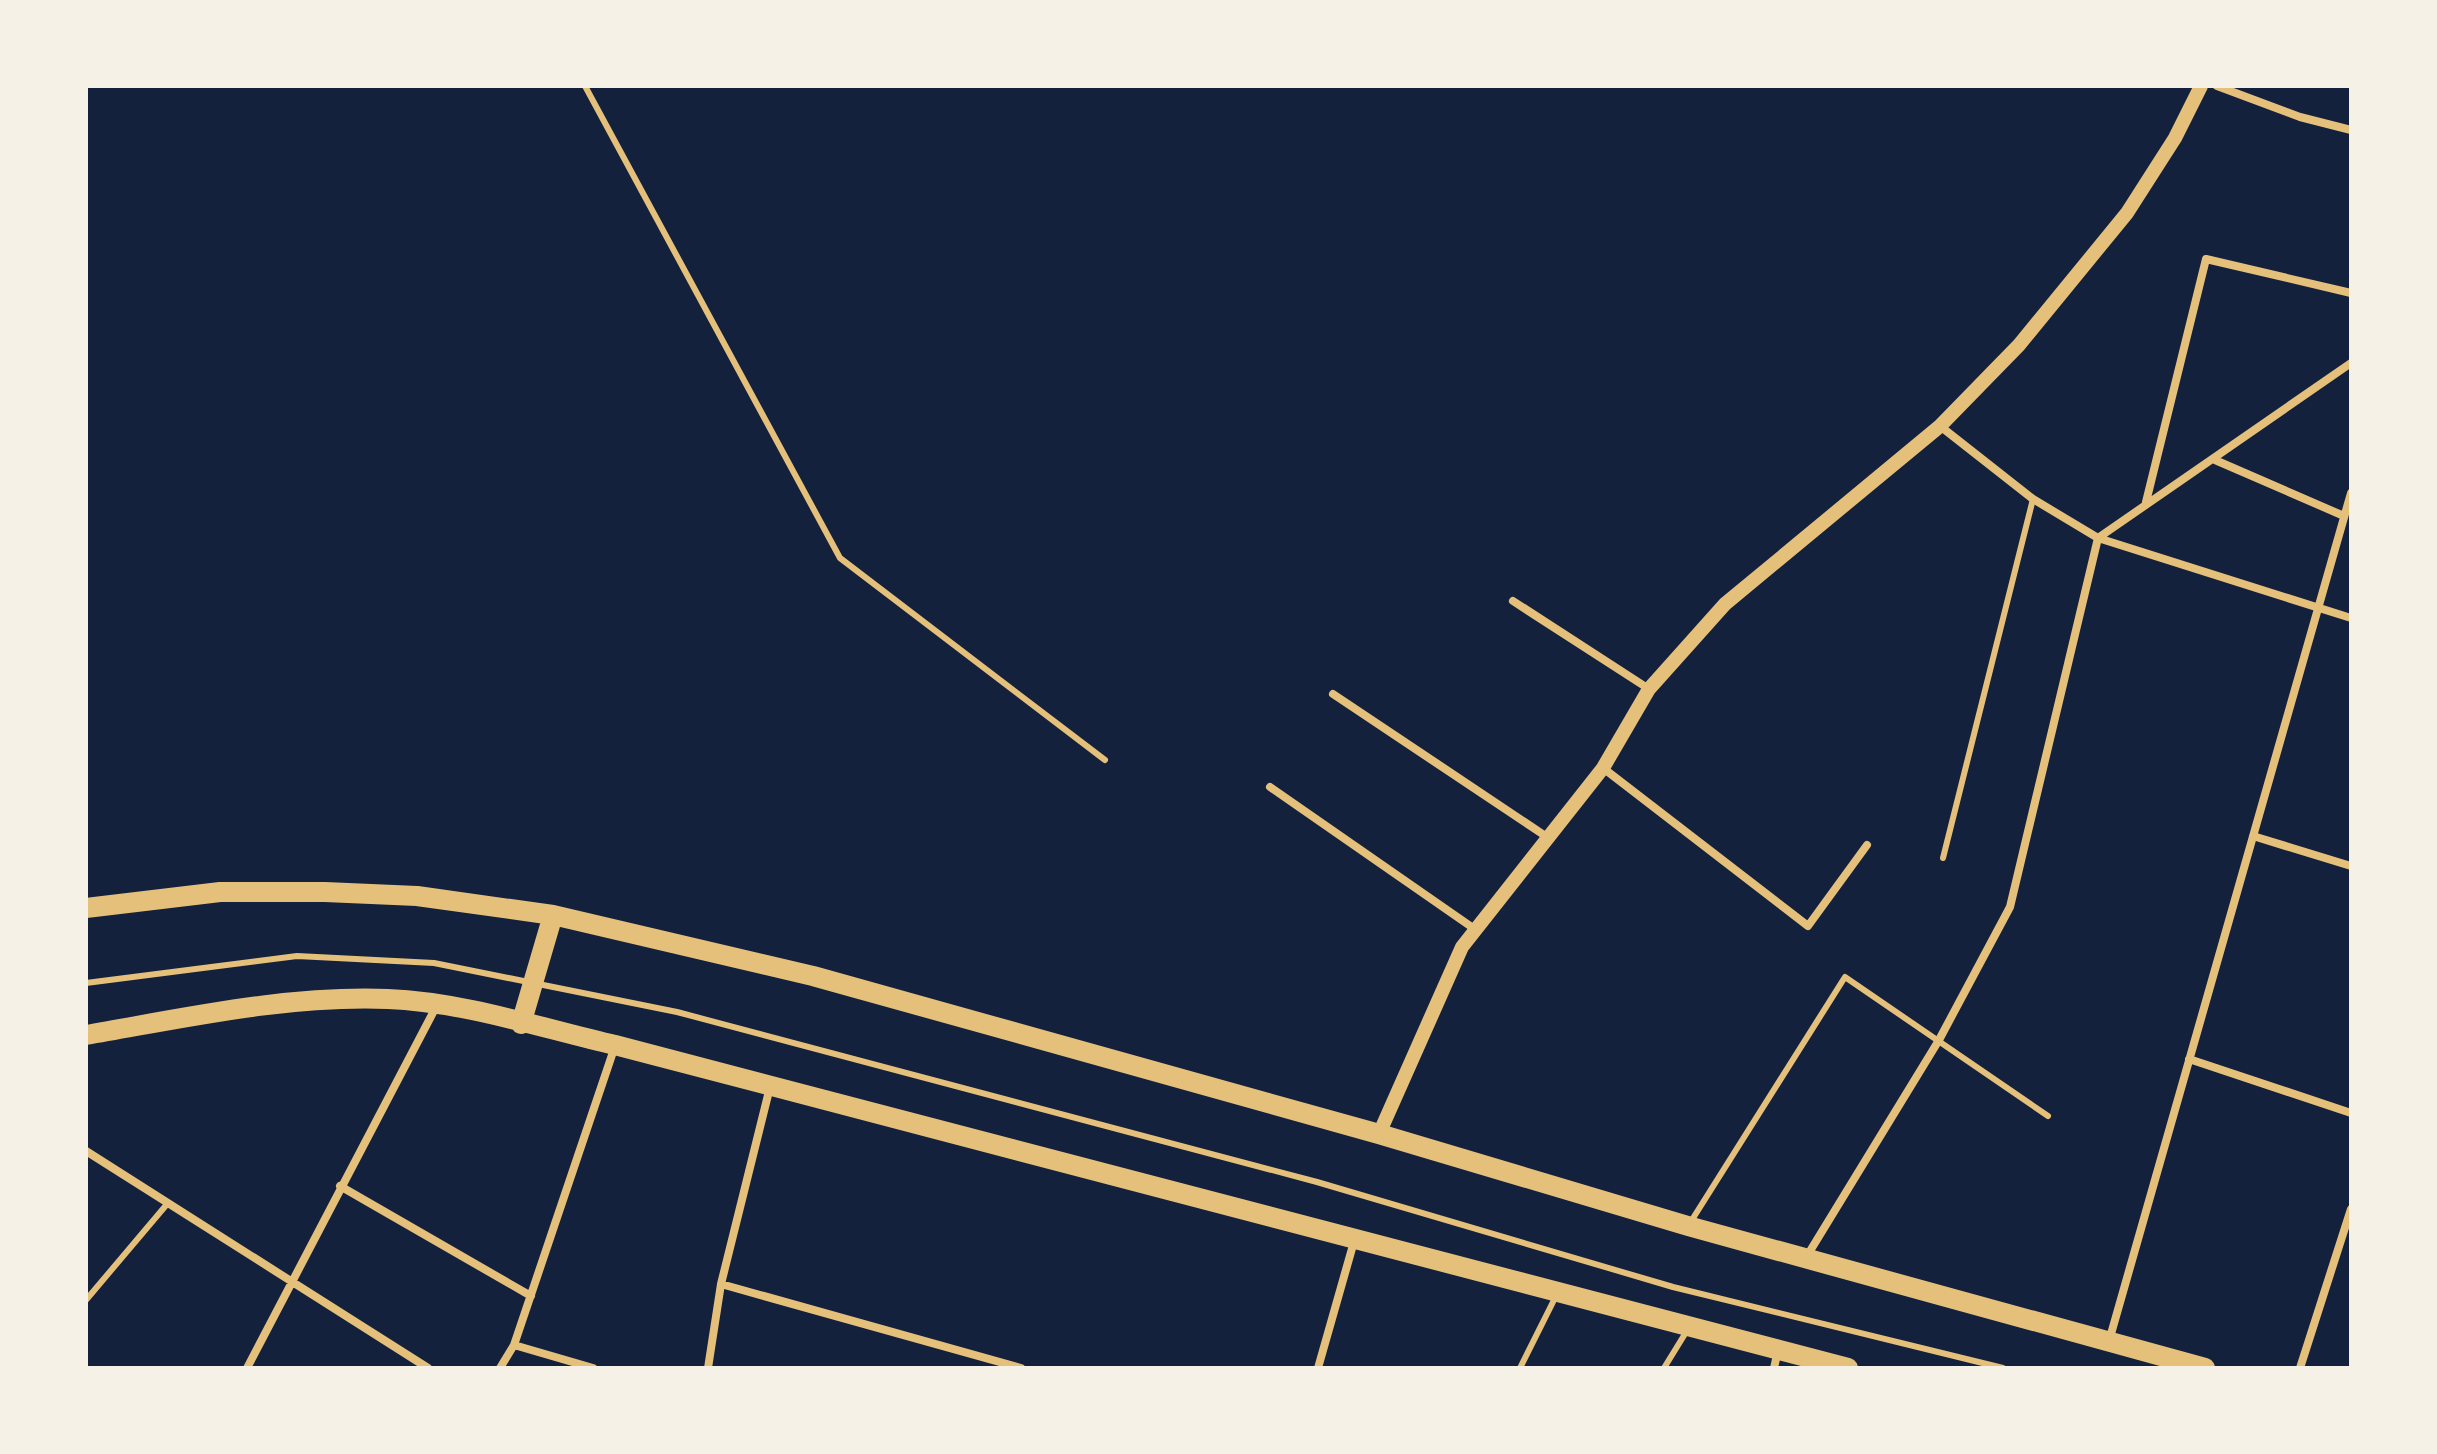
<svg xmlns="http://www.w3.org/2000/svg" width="2437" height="1454" font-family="Inter,sans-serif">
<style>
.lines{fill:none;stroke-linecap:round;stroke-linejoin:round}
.service{stroke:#e5c07b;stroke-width:6}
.minor{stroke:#e5c07b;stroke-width:8}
.tertiary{stroke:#e5c07b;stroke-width:14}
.primary{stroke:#e5c07b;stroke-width:20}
</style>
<rect width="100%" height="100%" fill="#14213d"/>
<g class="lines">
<path class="service" d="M 585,86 L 840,558 L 1105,760
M 1943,858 L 2033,499
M 86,983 L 297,956 L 434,963 L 677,1012 L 1317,1182 L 1673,1287 L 2003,1368
M 1690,1223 L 1845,977 L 2048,1116
M 86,1300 L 168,1203
M 1520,1368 L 1557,1294
M 1664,1368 L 1688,1329"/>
<path class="minor" d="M 2217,86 L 2300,117 L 2351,130
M 1940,426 L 2033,499 L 2098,538 L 2351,618
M 2215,460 L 2344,516
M 2146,502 L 2206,259 L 2351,293
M 1513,601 L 1649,689
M 1333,694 L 1547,837
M 1603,768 L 1808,926 L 1867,845
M 1270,787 L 1476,930
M 2253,836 L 2351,866
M 2189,1059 L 2351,1113
M 86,1151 L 428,1368
M 340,1186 L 531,1296
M 1807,1256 L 1939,1040 L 2010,907 L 2098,538 L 2351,363
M 721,1284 L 770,1087
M 2109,1341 L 2351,493
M 514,1345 L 593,1368
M 247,1368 L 437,1005
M 500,1368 L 514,1345 L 615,1046
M 708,1368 L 721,1284 L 1021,1368
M 1318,1368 L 1355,1238
M 1774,1368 L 1778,1350
M 2300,1368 L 2351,1209"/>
<path class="tertiary" d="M 1379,1134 L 1462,947 L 1603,768 L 1649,689 L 1725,604 L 1940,426 L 2019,345 L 2127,213 L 2175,138 L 2201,86"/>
<path class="primary" d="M 86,908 L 220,892 L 325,892 L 417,896 L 553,915 L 813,976 L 1379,1134 L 1688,1226 L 2205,1368
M 521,1024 L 553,915
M 86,1035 C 185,1018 287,995 388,999 C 464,1002 541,1028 615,1045 L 1848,1368"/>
</g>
<rect width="2437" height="1454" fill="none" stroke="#f6f1e7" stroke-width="176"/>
</svg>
